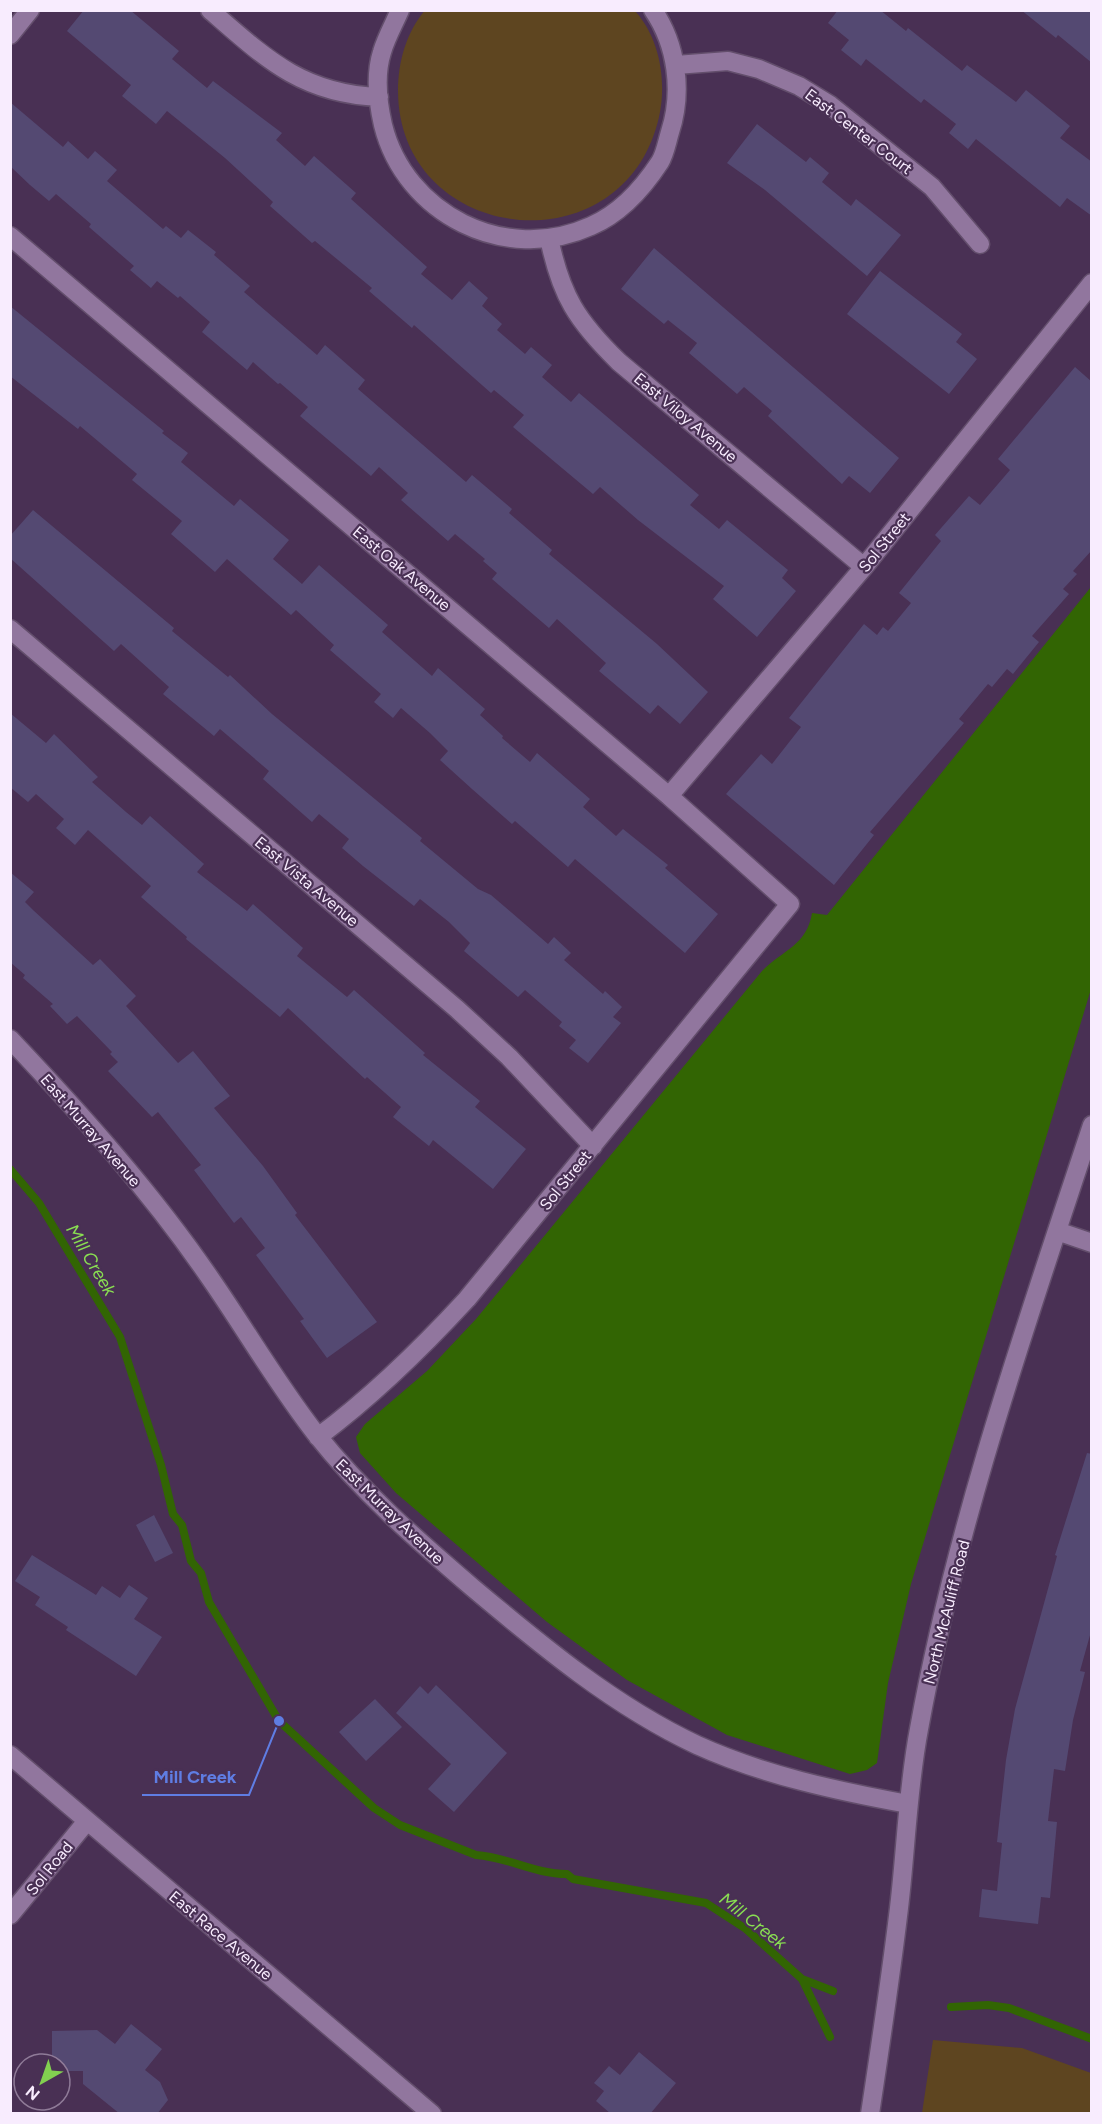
<svg xmlns="http://www.w3.org/2000/svg" width="1102" height="2124" font-family="Figtree,sans-serif">
<style>
.green{fill:#5e4520}
.water{fill:#326503}
.lines{fill:none;stroke-linecap:round;stroke-linejoin:round}
.stream{stroke:#326503;stroke-width:8}
.building{fill:#544972}
.minor-casing{stroke:#634e6c;stroke-width:21}
.minor{stroke:#91769e;stroke-width:18}
.labels{text-anchor:middle;stroke-width:4.5;stroke-linejoin:round;paint-order:stroke}
.street-label{font-size:16px;fill:#f8ecfe;stroke:#493054}
.water-label{font-size:18px;font-style:italic;fill:#89de52;stroke:#493054}
.leader{fill:none;stroke:#5f7de3;stroke-width:2}
.callout-dot{fill:#5f7de3;stroke:#493054;stroke-width:2}
.callout-label{font-size:18px;text-anchor:middle;font-weight:bold;fill:#5f7de3;stroke:#493054;stroke-width:4.5;stroke-linejoin:round;paint-order:stroke}
</style>
<rect width="100%" height="100%" fill="#493054"/>
<path class="green" d="M 425,10 L 635,11 C 660,38 667,82 659,117 C 624,271 399,245 398,91 C 398,62 406,33 425,10 Z
M 933,2040 L 1022,2048 L 1091,2073 L 1091,2113 L 922,2113 Z"/>
<path class="water" d="M 1091,587 L 1091,989 L 911,1584 L 888,1683 L 877,1763 L 867,1770 L 850,1774 L 727,1735 L 627,1680 L 547,1622 L 396,1493 L 360,1453 L 356,1437 L 365,1424 L 427,1371 L 476,1319 L 762,971 C 783,950 807,945 812,913 L 827,915 Z"/>
<g class="lines">
<path class="stream" d="M 10,1169 L 39,1203 L 120,1337 L 161,1465 L 173,1514 L 182,1525 L 191,1561 L 201,1573 L 209,1602 L 279,1721 L 374,1808 L 400,1825 L 476,1855 C 508,1857 534,1874 567,1874 L 573,1879 L 706,1903 L 746,1929 L 802,1979 L 830,2037
M 802,1979 L 833,1991
M 951,2007 L 988,2005 L 1009,2008 L 1092,2039"/>
</g>
<path class="building" d="M 84,10 L 130,10 L 179,51 L 172,59 L 207,88 L 213,81 L 282,133 L 276,140 L 305,166 L 314,156 L 356,193 L 351,199 L 427,267 L 421,274 L 452,300 L 469,281 L 488,298 L 482,306 L 502,324 L 497,330 L 525,354 L 531,347 L 552,365 L 542,377 L 571,402 L 579,393 L 592,404 L 699,495 L 690,505 L 719,529 L 727,520 L 788,570 L 782,578 L 796,591 L 757,637 L 713,599 L 724,586 L 638,520 L 600,487 L 593,494 L 513,427 L 524,415 L 494,390 L 491,393 L 414,325 L 412,328 L 369,291 L 372,288 L 315,241 L 312,243 L 270,206 L 273,202 L 225,158 L 167,111 L 156,124 L 122,96 L 131,85 L 67,31 Z
M 838,10 L 880,10 L 906,31 L 908,28 L 962,71 L 967,65 L 1016,102 L 1026,90 L 1070,126 L 1060,138 L 1092,162 L 1092,216 L 1067,198 L 1060,207 L 976,139 L 968,149 L 949,133 L 956,124 L 924,99 L 921,103 L 866,59 L 861,66 L 841,50 L 849,40 L 828,23 Z
M 1021,10 L 1092,10 L 1092,63 L 1058,35 L 1056,38 Z
M 10,102 L 63,147 L 68,141 L 88,159 L 95,151 L 117,170 L 107,181 L 163,229 L 166,226 L 181,238 L 188,230 L 216,252 L 214,255 L 250,286 L 244,292 L 317,355 L 325,345 L 365,380 L 358,389 L 466,482 L 472,475 L 512,509 L 509,513 L 552,550 L 549,554 L 657,644 L 708,692 L 680,724 L 658,705 L 650,714 L 599,671 L 606,663 L 557,619 L 549,628 L 492,579 L 497,573 L 483,561 L 485,559 L 455,534 L 448,541 L 401,500 L 408,493 L 379,467 L 371,476 L 300,416 L 308,407 L 280,383 L 278,384 L 253,362 L 247,370 L 202,332 L 210,322 L 180,296 L 178,298 L 157,281 L 151,288 L 130,270 L 134,266 L 89,227 L 91,224 L 56,194 L 49,201 L 30,185 L 10,166 Z
M 757,124 L 806,162 L 810,157 L 829,173 L 822,182 L 851,206 L 856,199 L 901,235 L 867,276 L 765,190 L 727,163 Z
M 654,248 L 899,458 L 870,493 L 849,476 L 842,484 L 768,416 L 772,411 L 744,387 L 737,394 L 689,353 L 697,343 L 668,320 L 664,324 L 621,289 Z
M 880,271 L 962,334 L 956,342 L 977,359 L 949,394 L 847,314 Z
M 10,306 L 164,431 L 162,433 L 188,453 L 181,462 L 234,506 L 240,499 L 289,540 L 273,559 L 302,584 L 319,565 L 388,625 L 382,632 L 432,676 L 438,668 L 485,709 L 480,715 L 503,736 L 502,738 L 530,762 L 537,753 L 590,799 L 583,807 L 616,836 L 623,829 L 668,865 L 665,868 L 718,914 L 685,953 L 575,859 L 568,867 L 515,821 L 512,824 L 472,789 L 440,760 L 448,751 L 430,733 L 401,708 L 393,718 L 374,702 L 381,694 L 330,650 L 334,645 L 296,610 L 291,615 L 227,559 L 215,572 L 171,534 L 182,521 L 132,480 L 137,474 L 80,426 L 78,429 L 10,376 Z
M 1075,367 L 1092,382 L 1092,550 L 1073,571 L 1077,574 L 1063,589 L 1069,594 L 1032,636 L 1039,642 L 1013,674 L 1007,669 L 992,687 L 988,684 L 959,719 L 964,723 L 870,832 L 874,835 L 834,885 L 726,794 L 761,754 L 772,764 L 801,727 L 789,718 L 864,624 L 877,635 L 883,627 L 888,631 L 911,603 L 899,593 L 941,541 L 935,535 L 969,496 L 980,505 L 1010,470 L 998,459 Z
M 33,510 L 174,628 L 172,631 L 228,677 L 230,675 L 272,714 L 422,838 L 420,841 L 478,889 L 491,895 L 548,944 L 554,937 L 571,953 L 564,960 L 603,994 L 605,991 L 622,1007 L 613,1017 L 621,1023 L 588,1063 L 569,1048 L 576,1040 L 559,1026 L 562,1022 L 525,990 L 518,997 L 464,951 L 470,943 L 449,922 L 420,899 L 414,906 L 363,866 L 342,848 L 349,839 L 319,814 L 312,822 L 263,779 L 269,771 L 220,729 L 214,736 L 163,694 L 169,687 L 121,644 L 114,651 L 10,558 L 10,536 Z
M 10,713 L 46,743 L 54,734 L 98,777 L 92,782 L 126,812 L 142,825 L 150,816 L 204,864 L 197,872 L 247,911 L 253,904 L 303,948 L 297,956 L 347,997 L 354,990 L 425,1053 L 423,1055 L 480,1101 L 475,1107 L 526,1149 L 493,1189 L 433,1140 L 429,1146 L 393,1117 L 401,1107 L 367,1077 L 365,1079 L 288,1008 L 280,1017 L 186,939 L 187,937 L 141,897 L 151,886 L 88,830 L 75,845 L 56,828 L 64,819 L 36,794 L 28,802 L 10,787 Z
M 10,872 L 34,892 L 25,902 L 33,910 L 93,965 L 100,959 L 136,996 L 126,1006 L 178,1063 L 193,1051 L 230,1096 L 214,1108 L 263,1166 L 297,1213 L 295,1215 L 377,1322 L 327,1358 L 300,1321 L 304,1319 L 256,1255 L 265,1248 L 241,1217 L 234,1223 L 194,1170 L 201,1165 L 158,1112 L 152,1117 L 108,1071 L 118,1062 L 110,1054 L 112,1052 L 77,1016 L 67,1024 L 50,1006 L 53,1004 L 23,978 L 25,975 L 10,962 Z
M 1087,1453 L 1092,1454 L 1092,1628 L 1080,1671 L 1085,1672 L 1073,1720 L 1065,1771 L 1054,1769 L 1048,1821 L 1057,1822 L 1050,1898 L 1041,1897 L 1038,1924 L 979,1917 L 982,1889 L 997,1891 L 1002,1843 L 997,1842 L 1006,1760 L 1015,1709 L 1057,1556 L 1055,1555 Z
M 154,1515 L 173,1553 L 155,1562 L 136,1525 Z
M 32,1555 L 96,1595 L 102,1586 L 120,1598 L 129,1585 L 148,1598 L 134,1619 L 162,1637 L 136,1676 L 66,1630 L 68,1627 L 35,1605 L 40,1597 L 15,1581 Z
M 436,1685 L 507,1753 L 454,1812 L 428,1789 L 451,1764 L 396,1713 L 420,1686 L 428,1694 Z
M 375,1699 L 402,1727 L 366,1761 L 339,1732 Z
M 131,2024 L 162,2049 L 145,2070 L 160,2082 L 168,2100 L 157,2114 L 120,2114 L 83,2084 L 83,2071 L 60,2071 L 60,2064 L 52,2064 L 52,2031 L 97,2030 L 115,2044 Z
M 639,2052 L 676,2083 L 650,2114 L 611,2114 L 596,2101 L 604,2091 L 594,2083 L 609,2066 L 620,2075 Z"/>
<g class="lines">
<g class="minor-casing">
<path id="minor" d="M 210,10 C 265,58 302,94 379,97
M 400,10 C 394,24 386,38 382,52 C 375,74 378,103 383,125 C 405,214 505,265 591,226 C 619,214 643,188 660,162 C 665,154 667,142 670,132 C 683,92 677,45 653,10
M 10,35 L 30,10
M 676,65 L 728,61 L 759,69 L 799,86 L 830,105 L 932,187 L 980,244
M 10,236 L 669,796 L 790,904 L 467,1299 C 421,1349 373,1396 318,1437
M 549,238 C 561,296 577,321 619,362 L 864,567
M 10,629 L 457,1009 L 509,1057 L 593,1146
M 669,796 L 864,567 L 1092,283
M 10,1039 C 81,1114 152,1193 210,1278 C 246,1330 277,1384 316,1434 C 362,1492 417,1540 473,1588 C 542,1646 614,1706 697,1745 C 763,1775 837,1791 908,1804
M 1057,1231 L 1092,1243
M 10,1755 L 432,2114
M 10,1915 L 87,1821
M 870,2114 C 880,2048 890,1982 898,1916 C 906,1854 907,1791 919,1729 C 956,1524 1027,1322 1092,1125"/>
</g>
<use href="#minor" class="minor"/>
</g>
<g class="labels">
<g class="street-label">
<text transform="translate(859 131) rotate(37)" y="6">East Center Court</text>
<text transform="translate(686 417) rotate(40)" y="6">East Viloy Avenue</text>
<text transform="translate(884 542) rotate(-51)" y="6">Sol Street</text>
<text transform="translate(402 568) rotate(40)" y="6">East Oak Avenue</text>
<text transform="translate(307 881) rotate(40)" y="6">East Vista Avenue</text>
<text transform="translate(91 1130) rotate(49)" y="6">East Murray Avenue</text>
<text transform="translate(565 1180) rotate(-51)" y="6">Sol Street</text>
<text transform="translate(390 1511) rotate(44)" y="6">East Murray Avenue</text>
<text transform="translate(946 1612) rotate(-76)" y="6">North McAuliff Road</text>
<text transform="translate(49 1868) rotate(-51)" y="6">Sol Road</text>
<text transform="translate(221 1935) rotate(40)" y="6">East Race Avenue</text>
</g>
<g class="water-label">
<text transform="translate(91 1260) rotate(59)" y="6">Mill Creek</text>
<text transform="translate(753 1921) rotate(38)" y="6">Mill Creek</text>
</g>
</g>
<path class="leader" d="M279 1721L249 1795H142"/>
<circle class="callout-dot" cx="279" cy="1721" r="6"/>
<g class="callout-label">
<text x="195" y="1783">Mill Creek</text>
</g>
<rect width="1102" height="2124" fill="none" stroke="#f8ecfe" stroke-width="24"/>
<g transform="translate(42 2082) rotate(220)"><circle r="28" fill="#493054" stroke="#8f7b98" stroke-width="1.5"/>
<path d="M0-4.5L10 22L0 15L-10 22Z" fill="#82d050"/>
<text y="-9" font-size="16" font-weight="bold" text-anchor="middle" fill="#f8ecfe">N</text>
</g>
</svg>
